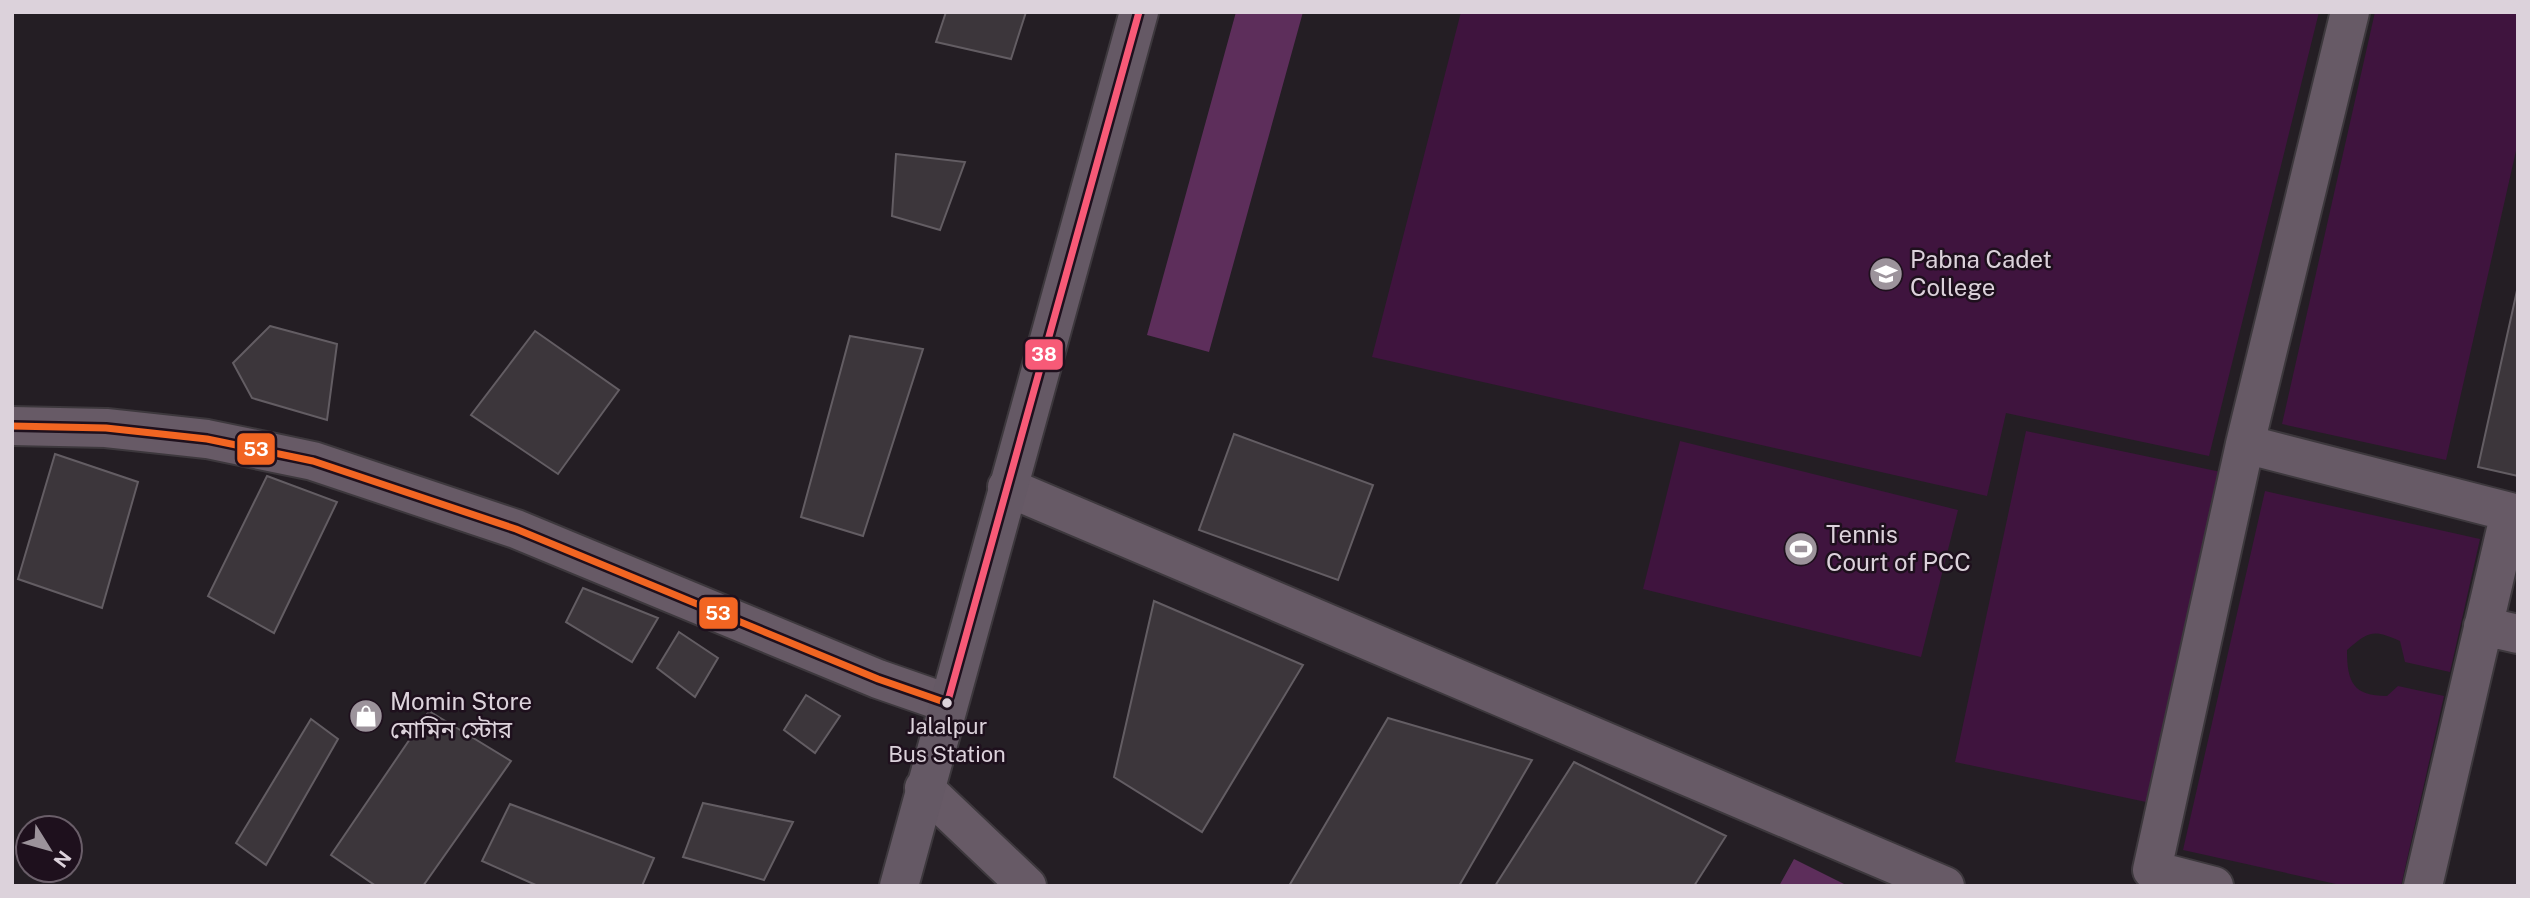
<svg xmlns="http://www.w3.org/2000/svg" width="2530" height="898" font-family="'Public Sans','Noto Sans Bengali',sans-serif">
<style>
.green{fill:#3f143e}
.water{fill:#5d2e5b}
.building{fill:#3c363b;stroke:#635d63;stroke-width:2}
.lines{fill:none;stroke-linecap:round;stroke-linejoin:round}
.minor-casing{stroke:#3d383d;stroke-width:42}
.highway-casing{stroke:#3d383d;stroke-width:42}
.minor{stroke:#675a66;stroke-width:38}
.highway{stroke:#655965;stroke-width:38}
.bus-1-casing{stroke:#1e101d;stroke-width:12}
.bus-2-casing{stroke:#1e101d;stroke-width:12}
.bus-1{stroke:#f26522;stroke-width:7}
.bus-2{stroke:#f75a77;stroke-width:7}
.bus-dot{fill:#dcd2db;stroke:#1e101d;stroke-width:2.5}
.labels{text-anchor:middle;stroke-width:5;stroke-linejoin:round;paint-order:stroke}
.bus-label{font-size:22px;fill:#dcd2db;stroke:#1e101d}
.poi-label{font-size:24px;fill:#dcd2db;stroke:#1e101d;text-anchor:start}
.line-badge{stroke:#1e101d;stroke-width:2.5}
.badge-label{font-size:19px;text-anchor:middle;font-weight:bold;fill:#fff}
</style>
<rect width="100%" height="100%" fill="#241e24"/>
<path class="green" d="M 1461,12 L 2319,12 L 2209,456 L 2006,413 L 1987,496 L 1372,357 Z
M 2375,12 L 2518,12 L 2518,142 L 2446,460 L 2282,424 Z
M 2026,431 L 2221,472 L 2151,803 L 1955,762 Z
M 1680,441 L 1958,510 L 1921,657 L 1643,589 Z
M 2265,491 L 2480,539 L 2450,672 L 2405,662 L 2400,641 C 2373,629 2369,631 2347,650 C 2347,682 2353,696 2387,696 L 2398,686 L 2444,696 L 2401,886 L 2345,886 L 2183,850 Z"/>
<path class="water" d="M 1236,12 L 1303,12 L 1209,352 L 1147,335 Z
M 1794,859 L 1848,886 L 1779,886 Z"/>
<path class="building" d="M 946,12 L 1026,12 L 1011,59 L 936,42 Z
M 896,154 L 965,162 L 940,230 L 892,216 Z
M 2518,286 L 2518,476 L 2478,467 Z
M 270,326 L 337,344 L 327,420 L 252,398 L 233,363 Z
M 535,331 L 619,390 L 558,474 L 471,415 Z
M 850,336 L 923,349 L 863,536 L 801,517 Z
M 1234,434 L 1373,485 L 1338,580 L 1199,530 Z
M 55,454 L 138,482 L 102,608 L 18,579 Z
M 267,476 L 337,502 L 274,633 L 208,596 Z
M 583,588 L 658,618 L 632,662 L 566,622 Z
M 1154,601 L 1303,665 L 1202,832 L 1114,777 Z
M 679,632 L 718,658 L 695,697 L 657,668 Z
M 806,695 L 840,716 L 815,753 L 784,730 Z
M 429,711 L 511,761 L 423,886 L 376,886 L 331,855 Z
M 1388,718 L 1532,760 L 1459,886 L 1289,886 Z
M 311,719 L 338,739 L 266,865 L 236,843 Z
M 1574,762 L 1726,836 L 1694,886 L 1495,886 Z
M 703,803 L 793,822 L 764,880 L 683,857 Z
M 510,804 L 654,858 L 642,886 L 538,886 L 482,861 Z"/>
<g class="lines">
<g class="minor-casing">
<path id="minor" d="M 12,426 L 106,428 L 207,439 L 313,461 L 516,529 L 878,679 L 947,703
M 2245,444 L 2510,512 L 2423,886
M 1007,487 L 1945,886
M 2483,626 L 2518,634
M 924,788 L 1027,886
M 2214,886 L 2152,870 L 2245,444 L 2350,12"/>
</g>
<g class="highway-casing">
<path id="highway" d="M 899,886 L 1139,12"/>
</g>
<use href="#minor" class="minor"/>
<use href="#highway" class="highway"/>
<g class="bus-1-casing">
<path id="bus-1" d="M 12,426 L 106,428 L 207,439 L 313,461 L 516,529 L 878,679 L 947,703"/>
</g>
<g class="bus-2-casing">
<path id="bus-2" d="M 949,697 L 1139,12"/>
</g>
<use href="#bus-1" class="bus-1"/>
<use href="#bus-2" class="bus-2"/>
</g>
<defs>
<g id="university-disc" transform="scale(1.75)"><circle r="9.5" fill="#9c939b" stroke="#1e101d"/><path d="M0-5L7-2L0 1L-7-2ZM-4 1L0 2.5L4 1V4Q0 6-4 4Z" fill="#fff"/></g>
<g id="stadium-disc" transform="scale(1.75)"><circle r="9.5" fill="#9c939b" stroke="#1e101d"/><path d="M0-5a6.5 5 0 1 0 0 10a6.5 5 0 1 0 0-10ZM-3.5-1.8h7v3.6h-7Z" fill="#fff"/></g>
<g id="shop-disc" transform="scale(1.75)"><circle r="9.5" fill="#9c939b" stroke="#1e101d"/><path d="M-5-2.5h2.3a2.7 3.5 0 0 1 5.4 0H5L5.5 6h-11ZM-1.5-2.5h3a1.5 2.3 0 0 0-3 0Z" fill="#fff"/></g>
</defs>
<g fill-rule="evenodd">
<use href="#university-disc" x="1886" y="274"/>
<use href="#stadium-disc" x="1801" y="549"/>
<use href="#shop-disc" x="366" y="716"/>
</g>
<circle class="bus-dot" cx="947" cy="703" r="6"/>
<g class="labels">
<g class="bus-label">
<text x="947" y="734">Jalalpur<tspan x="947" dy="28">Bus Station</tspan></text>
</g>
<g class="poi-label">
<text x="1910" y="268">Pabna Cadet<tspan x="1910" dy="28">College</tspan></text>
<text x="1826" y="543">Tennis<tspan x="1826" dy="28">Court of PCC</tspan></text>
<text x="390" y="710">Momin Store<tspan x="390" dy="28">মোমিন স্টোর</tspan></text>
</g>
</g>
<g class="line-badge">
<rect x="1024" y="338" width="40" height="33" rx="7" fill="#f75a77"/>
<rect x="236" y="432" width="40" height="34" rx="7" fill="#f26522"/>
<rect x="698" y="596" width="41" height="34" rx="7" fill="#f26522"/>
</g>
<g class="badge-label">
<text x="1044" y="361">38</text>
<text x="256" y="456">53</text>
<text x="718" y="620">53</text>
</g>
<rect width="2530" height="898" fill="none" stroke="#dcd2db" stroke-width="28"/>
<g transform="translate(49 849) rotate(127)"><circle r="33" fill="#1e101d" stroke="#6a5e69" stroke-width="2"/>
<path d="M0-5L12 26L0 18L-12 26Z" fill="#9c939b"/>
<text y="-10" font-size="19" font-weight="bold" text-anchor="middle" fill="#dcd2db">N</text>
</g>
</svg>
